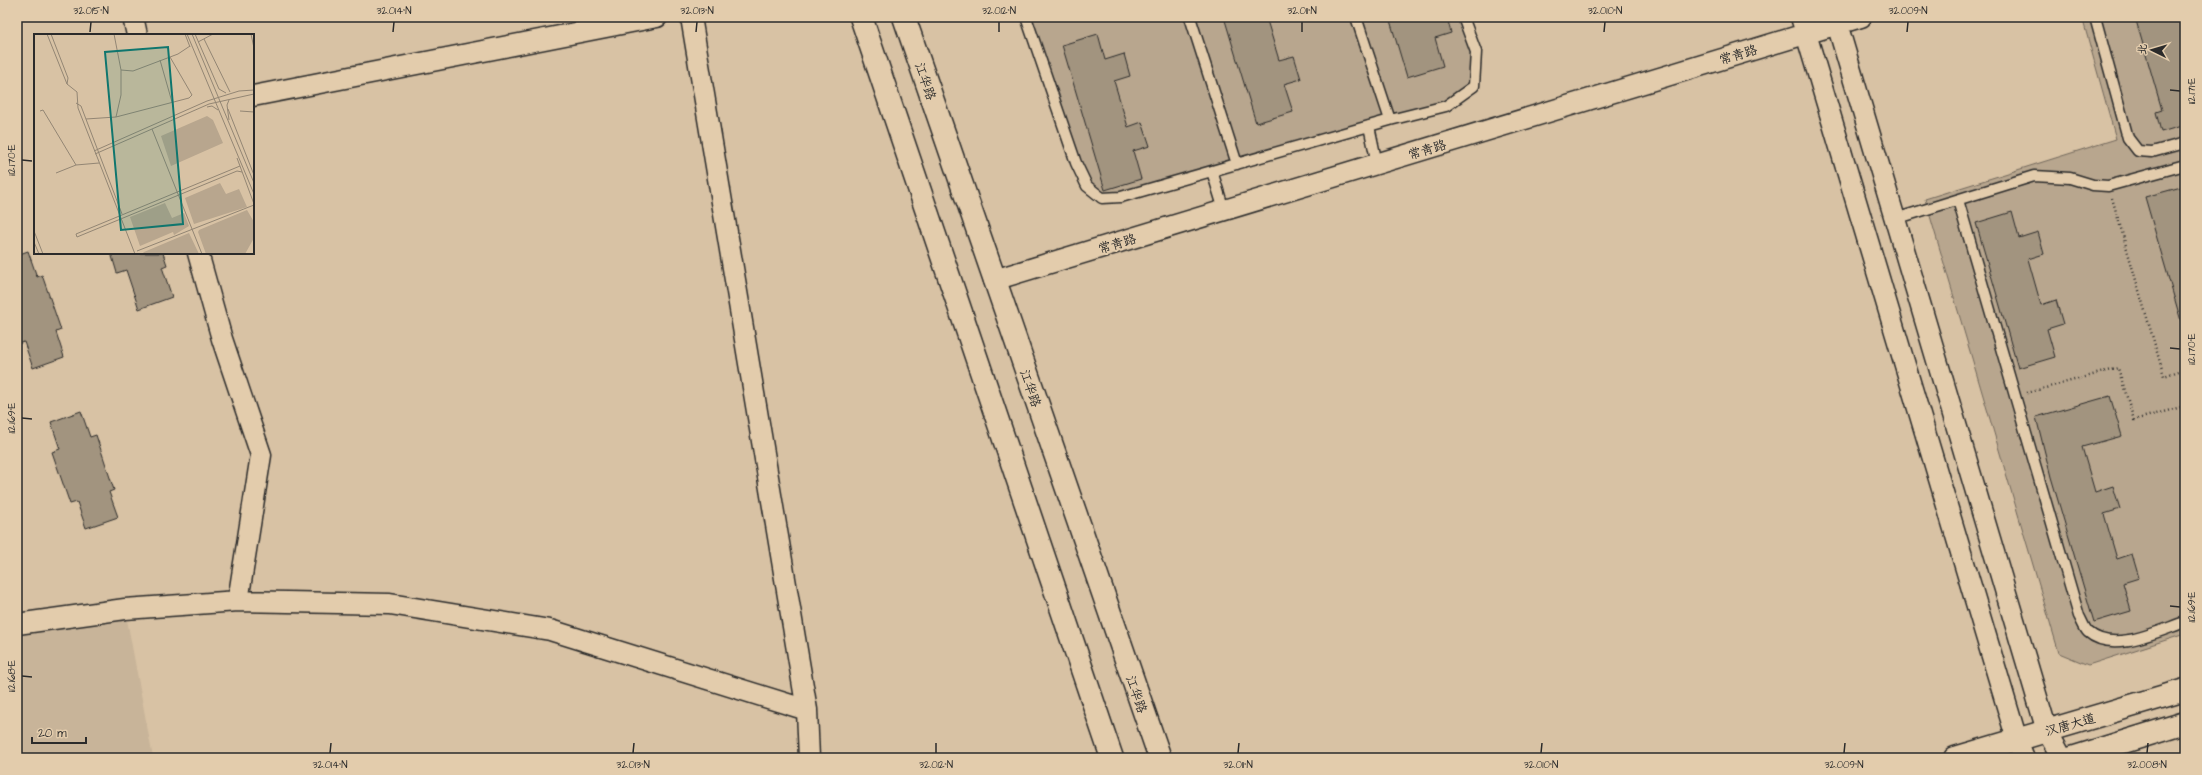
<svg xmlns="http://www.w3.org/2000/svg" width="2202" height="775" font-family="'Architects Daughter','LXGW WenKai TC',sans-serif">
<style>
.built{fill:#c8b499}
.green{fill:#b8a68e;stroke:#72685c}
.building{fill:#a2947f;stroke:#2b2b2b}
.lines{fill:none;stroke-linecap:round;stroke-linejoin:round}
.service-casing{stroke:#2b2b2b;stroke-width:13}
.minor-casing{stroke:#2b2b2b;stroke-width:23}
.secondary-casing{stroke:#2b2b2b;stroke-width:25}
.path{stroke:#2b2b2b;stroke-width:2.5;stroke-dasharray:1 3;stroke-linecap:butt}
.service{stroke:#e3ccac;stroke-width:10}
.minor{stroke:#e3ccac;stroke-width:20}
.secondary{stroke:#e3ccac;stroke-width:22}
.ticks{fill:none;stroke:#2b2b2b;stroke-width:1.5}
.labels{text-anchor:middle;stroke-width:4;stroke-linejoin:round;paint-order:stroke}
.street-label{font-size:13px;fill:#2b2b2b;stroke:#e3ccac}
.inset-road{fill:none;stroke:#938674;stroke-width:1}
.view{fill:#0f766e;fill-opacity:0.15;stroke:#0f766e;stroke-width:2}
.inset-edge{fill:none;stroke:#2b2b2b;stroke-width:2}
.neatline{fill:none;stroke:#2b2b2b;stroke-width:1.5}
.ticks-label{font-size:10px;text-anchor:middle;fill:#2b2b2b}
</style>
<rect width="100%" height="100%" fill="#d8c2a4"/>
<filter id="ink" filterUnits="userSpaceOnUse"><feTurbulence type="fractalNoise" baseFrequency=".025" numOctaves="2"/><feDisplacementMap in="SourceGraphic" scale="8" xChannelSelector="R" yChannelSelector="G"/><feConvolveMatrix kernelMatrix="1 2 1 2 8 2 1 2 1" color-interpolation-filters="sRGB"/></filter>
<g filter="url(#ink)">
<path class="built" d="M 125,609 L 153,758 L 17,758 L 17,624 Z"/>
<path class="green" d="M 1026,17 L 1463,17 L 1476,52 L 1474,86 L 1446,106 L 1102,198 L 1087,186 Z
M 2082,17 L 2185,17 L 2185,634 L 2088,665 L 2059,653 L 1925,199 L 2116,139 Z"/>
<path class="building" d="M 1224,17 L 1266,17 L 1279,60 L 1294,56 L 1301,79 L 1284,84 L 1293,112 L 1256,123 Z
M 1389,17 L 1447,17 L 1451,33 L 1435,38 L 1443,66 L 1407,77 Z
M 2135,17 L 2183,17 L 2185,26 L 2185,125 L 2161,132 L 2156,112 L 2162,110 Z
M 1098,34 L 1105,60 L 1124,54 L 1130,76 L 1114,81 L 1128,127 L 1142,122 L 1150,146 L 1133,151 L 1141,179 L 1105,190 L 1062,45 Z
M 2181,187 L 2185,201 L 2185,320 L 2181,321 L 2145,197 Z
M 2012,212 L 2019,238 L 2038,232 L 2044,254 L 2028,259 L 2041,305 L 2056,300 L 2063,324 L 2047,329 L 2055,357 L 2018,368 L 1976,223 Z
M 28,251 L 37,277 L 42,275 L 61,330 L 56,332 L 64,357 L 33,368 L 24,342 L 17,344 L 17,255 Z
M 111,253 L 163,253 L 167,265 L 162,267 L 172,297 L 139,309 L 126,270 L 117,273 Z
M 2110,396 L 2122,436 L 2082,447 L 2095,492 L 2113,486 L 2120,509 L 2104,514 L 2117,559 L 2132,554 L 2139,578 L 2123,583 L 2131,611 L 2094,622 L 2051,477 L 2036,417 Z
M 81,411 L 90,437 L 96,435 L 114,490 L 109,492 L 118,517 L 86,528 L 77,502 L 70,504 L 52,452 L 60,449 L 51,422 Z"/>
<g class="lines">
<g class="service-casing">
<path id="service" d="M 1026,17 L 1076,163 L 1087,186 L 1102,198 L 1121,197 L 1390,120 L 1446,106 L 1474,86 L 1476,52 L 1463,17
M 1190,17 L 1237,164
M 1356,17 L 1390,120
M 2095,17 L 2128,138 L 2138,151 L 2152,152 L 2185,143
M 1369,126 L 1377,164
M 1212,171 L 1224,210
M 1958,200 L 2079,616 C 2082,621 2084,628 2088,632 C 2113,654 2158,631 2185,622
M 1895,219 L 2034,176 L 2070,178 L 2093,185 L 2108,186 L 2185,165"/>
</g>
<g class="minor-casing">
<path id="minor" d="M 133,17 L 137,35
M 691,17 L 807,710 L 809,758
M 1801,17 L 2017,740 L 2024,758
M 1835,17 L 2047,731 L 2062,758
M 253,96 L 657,17
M 198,253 L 222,339 L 261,455 L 238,601 L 390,604 L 550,630 L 807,710
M 994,280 L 1861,17
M 17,624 L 125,609 L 238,601"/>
</g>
<g class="secondary-casing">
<path id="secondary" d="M 861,17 L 1112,758
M 904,17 L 1160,758
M 1955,758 L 2185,690
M 2072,758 L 2185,723"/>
</g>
<path class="path" d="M 2112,198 L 2164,376 L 2185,369
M 2027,393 L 2118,368 L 2134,420 L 2185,406
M 2185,444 L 2183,445 L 2185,451"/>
<use href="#service" class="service"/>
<use href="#minor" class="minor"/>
<use href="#secondary" class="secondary"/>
</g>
</g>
<path class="ticks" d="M 90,32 L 91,22M 393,32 L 394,22M 696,32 L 697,22M 999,32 L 999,22M 1302,32 L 1302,22M 1604,32 L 1605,22M 1907,32 L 1908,22M 2170,90 L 2180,91M 22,160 L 32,161M 2170,348 L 2180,349M 22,418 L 32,419M 2170,606 L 2180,607M 22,676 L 32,677M 330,753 L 331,743M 633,753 L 634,743M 936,753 L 936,743M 1238,753 L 1239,743M 1541,753 L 1542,743M 1844,753 L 1845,743M 2147,753 L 2148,743"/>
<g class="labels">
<g class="street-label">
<text transform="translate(1738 54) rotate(-17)" y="5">常青路</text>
<text transform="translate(926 81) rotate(71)" y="5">江华路</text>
<text transform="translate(1427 149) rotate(-17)" y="5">常青路</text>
<text transform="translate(1117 243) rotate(-17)" y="5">常青路</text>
<text transform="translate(1031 388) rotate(71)" y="5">江华路</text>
<text transform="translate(1137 694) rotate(71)" y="5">江华路</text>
<text transform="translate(2070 724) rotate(-16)" y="5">汉唐大道</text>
</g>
</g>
<g transform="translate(34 34)">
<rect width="220" height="220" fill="#d8c2a4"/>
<path d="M 173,82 L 179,86 L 189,109 L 137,132 L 127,102 ZM 186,149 L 192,160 L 205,155 L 213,173 L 160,190 L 151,164 ZM 131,169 L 138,184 L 150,179 L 155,192 L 140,201 L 139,198 L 106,212 L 96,183 ZM 213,176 L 220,188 L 220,204 L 211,220 L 172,220 L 164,198 L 165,196 ZM 155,199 L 165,220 L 109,219 L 110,218 Z" fill="#b8a68e"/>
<path class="inset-road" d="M 13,0 L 33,50 L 43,58 L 44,74 L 101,220M 17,0 L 34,44 L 33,50M 80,0 L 87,36M 151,0 L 156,13M 153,0 L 220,160M 158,0 L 220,149M 161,0 L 185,55 L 192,59M 217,0 L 220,14M 170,5 L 196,58M 164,8 L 179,0M 126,26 L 138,68M 42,69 L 47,72 L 88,180M 173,73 L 178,72 L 184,76M 194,75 L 220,141M 6,77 L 9,76 L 42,131M 206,77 L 220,78M 82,83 L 87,61 L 87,36 L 99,37 L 144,20 L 156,12M 52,85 L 82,83 L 155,64 L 158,61 L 136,23M 195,86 L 193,71 L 195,66M 118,95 L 168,220M 60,117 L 173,67 L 205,57 L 220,56M 61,120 L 175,70 L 220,60M 203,124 L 220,170M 206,132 L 42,200 L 43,203 L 203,137 L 208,138M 22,139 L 42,131 L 65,129M 0,197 L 9,220M 0,208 L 5,220M 103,217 L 220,171"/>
<path class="view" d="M 134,13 L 149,190 L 87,196 L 71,18 Z"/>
<rect width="220" height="220" class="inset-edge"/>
</g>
<rect width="2202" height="775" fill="none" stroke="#e3ccac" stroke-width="44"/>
<g transform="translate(2152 50) rotate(275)" stroke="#e3ccac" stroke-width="3" paint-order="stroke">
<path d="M0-3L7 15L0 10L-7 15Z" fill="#2b2b2b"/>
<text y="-6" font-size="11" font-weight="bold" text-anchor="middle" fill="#2b2b2b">北</text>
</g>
<path d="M32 737v6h54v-6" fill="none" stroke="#2b2b2b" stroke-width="2"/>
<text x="38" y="737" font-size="12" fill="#2b2b2b" stroke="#e3ccac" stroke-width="3" paint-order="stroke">20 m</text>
<rect x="22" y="22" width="2158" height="731" class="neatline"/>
<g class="ticks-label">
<text x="91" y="14">32.015°N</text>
<text x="394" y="14">32.014°N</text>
<text x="697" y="14">32.013°N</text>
<text x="999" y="14">32.012°N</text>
<text x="1302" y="14">32.011°N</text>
<text x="1605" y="14">32.010°N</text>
<text x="1908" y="14">32.009°N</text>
<text transform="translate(2191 91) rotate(-90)" y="4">112.171°E</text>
<text transform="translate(11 160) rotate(-90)" y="4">112.170°E</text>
<text transform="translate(2191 349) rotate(-90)" y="4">112.170°E</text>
<text transform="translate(11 418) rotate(-90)" y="4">112.169°E</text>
<text transform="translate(2191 607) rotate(-90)" y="4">112.169°E</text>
<text transform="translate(11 676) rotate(-90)" y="4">112.168°E</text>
<text x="330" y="768">32.014°N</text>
<text x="633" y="768">32.013°N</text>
<text x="936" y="768">32.012°N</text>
<text x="1238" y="768">32.011°N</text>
<text x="1541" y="768">32.010°N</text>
<text x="1844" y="768">32.009°N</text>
<text x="2147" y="768">32.008°N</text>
</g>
</svg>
